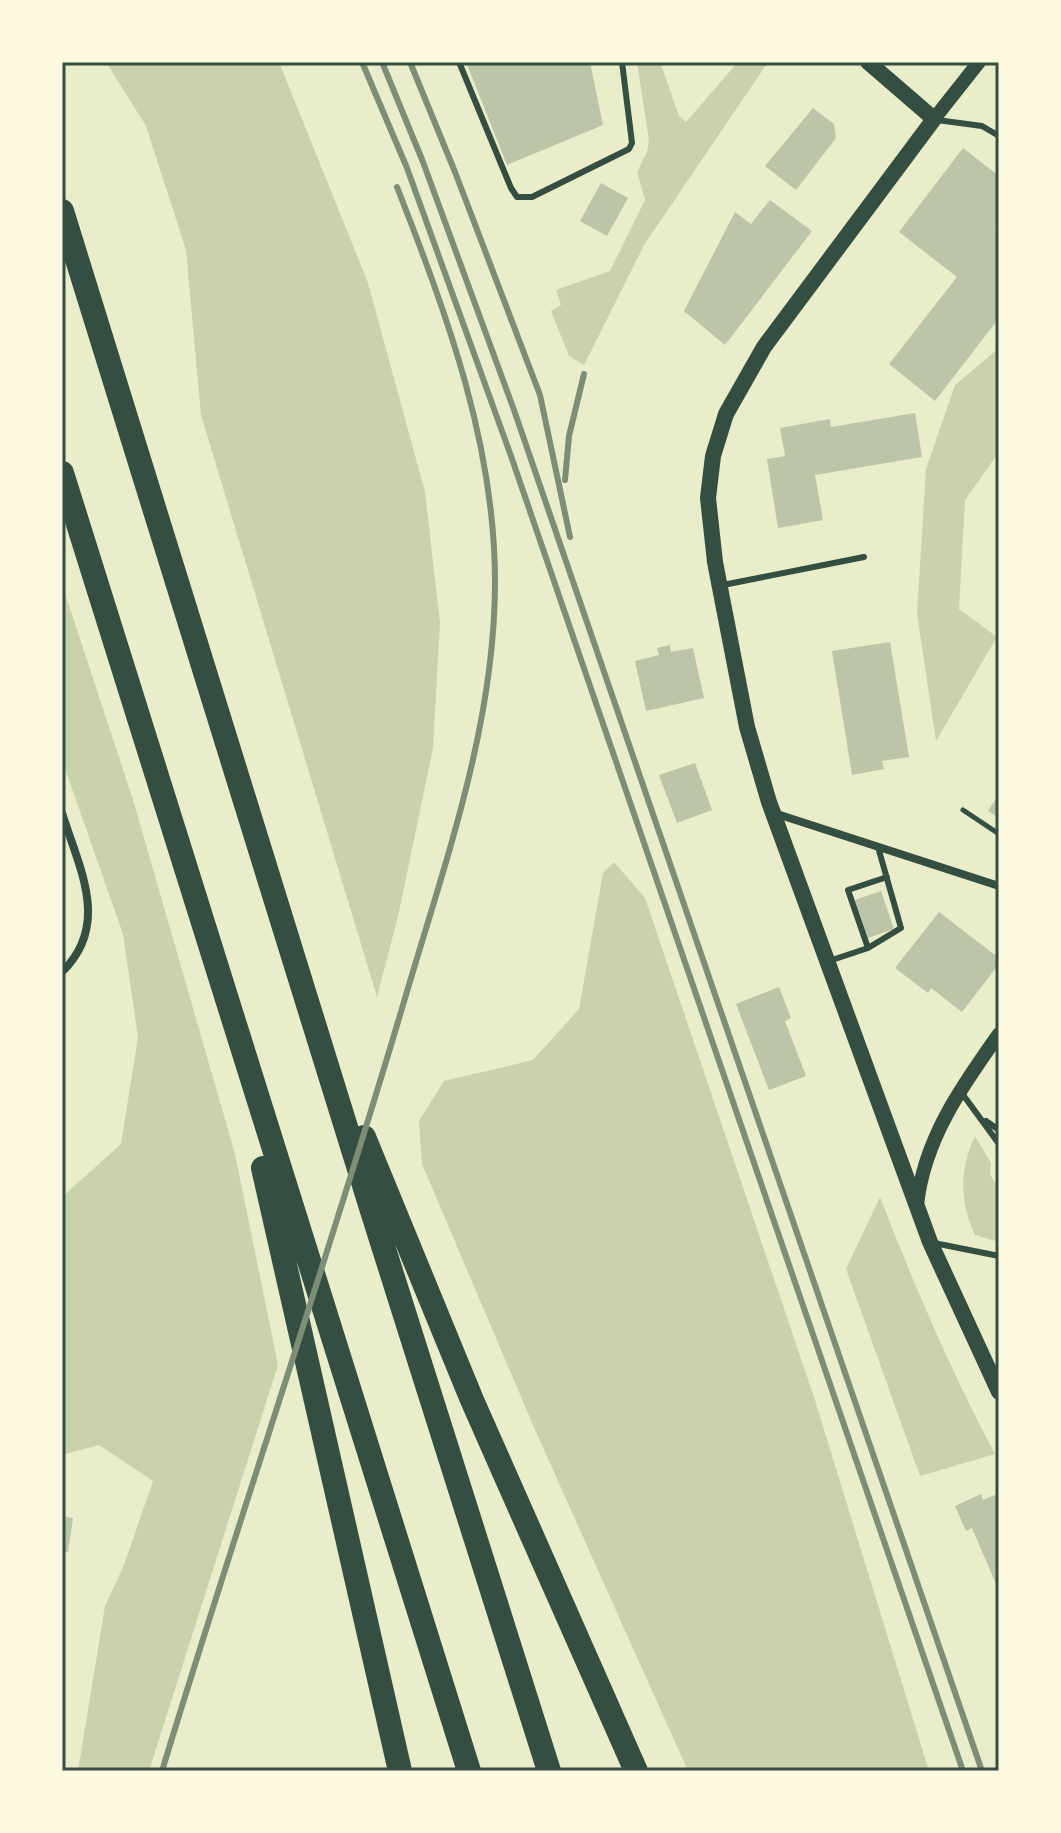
<svg xmlns="http://www.w3.org/2000/svg" width="1061" height="1833" font-family="Poppins,sans-serif">
<style>
.green{fill:#cad2ad}
.building{fill:#bcc5a7}
.lines{fill:none;stroke-linecap:round;stroke-linejoin:round}
.path{stroke:#344e41;stroke-width:5}
.service{stroke:#344e41;stroke-width:6}
.minor{stroke:#344e41;stroke-width:8}
.tertiary{stroke:#344e41;stroke-width:14}
.secondary{stroke:#344e41;stroke-width:16}
.motorway{stroke:#344e41;stroke-width:24}
.rail{stroke:#7c8e77;stroke-width:6}
.neatline{fill:none;stroke:#344e41;stroke-width:3}
</style>
<rect width="100%" height="100%" fill="#e9edc9"/>
<path class="green" d="M 106,62 L 279,62 L 368,283 L 425,492 L 440,623 L 433,748 L 399,912 L 377,997 L 201,415 L 186,250 L 146,126 Z
M 637,62 L 660,62 L 679,116 L 686,122 L 738,62 L 768,62 L 644,245 L 584,365 L 569,356 L 551,311 L 561,305 L 556,290 L 610,271 L 645,200 L 637,172 L 647,152 L 649,141 Z
M 999,348 L 999,452 L 965,500 L 959,609 L 997,637 L 936,741 L 917,613 L 926,469 L 955,385 Z
M 62,584 L 134,803 L 235,1154 L 278,1365 L 149,1771 L 78,1771 L 105,1606 L 124,1565 L 153,1481 L 99,1445 L 62,1455 L 62,1197 L 121,1144 L 138,1037 L 123,934 L 62,760 Z
M 614,862 L 645,898 L 814,1397 L 929,1771 L 688,1771 L 536,1432 L 422,1164 L 419,1121 L 444,1081 L 533,1060 L 579,1009 L 603,873 Z
M 975,1136 L 991,1163 L 990,1174 L 999,1190 L 999,1242 L 975,1235 C 959,1202 960,1168 975,1136 Z
M 880,1197 C 914,1285 951,1371 995,1454 L 920,1476 L 846,1269 Z"/>
<path class="building" d="M 466,62 L 590,62 L 603,125 L 507,165 Z
M 813,108 L 834,124 L 836,138 L 796,190 L 765,166 Z
M 963,148 L 999,176 L 999,222 L 995,227 L 999,231 L 999,318 L 935,401 L 889,364 L 957,277 L 899,232 Z
M 601,183 L 628,198 L 607,236 L 580,221 Z
M 770,200 L 812,231 L 725,345 L 684,311 L 735,212 L 751,224 Z
M 915,413 L 922,457 L 815,475 L 823,520 L 778,528 L 767,459 L 785,456 L 780,428 L 830,419 L 831,427 Z
M 890,642 L 909,757 L 882,761 L 884,769 L 852,775 L 832,651 Z
M 670,645 L 671,652 L 693,648 L 704,698 L 646,711 L 635,661 L 659,655 L 657,648 Z
M 695,763 L 712,810 L 677,823 L 659,775 Z
M 999,794 L 999,818 L 988,811 Z
M 881,891 L 894,929 L 868,938 L 855,900 Z
M 939,912 L 999,958 L 999,964 L 962,1012 L 931,988 L 928,993 L 895,968 Z
M 779,987 L 791,1018 L 785,1021 L 806,1076 L 769,1090 L 736,1004 Z
M 981,1494 L 983,1500 L 997,1494 L 999,1498 L 999,1591 L 972,1528 L 966,1531 L 955,1506 Z
M 62,1516 L 73,1518 L 68,1552 L 62,1551 Z"/>
<g class="lines">
<path class="path" d="M 963,810 L 999,834"/>
<path class="service" d="M 459,62 L 511,188 L 517,197 L 532,197 L 629,149 L 632,143 L 622,62
M 937,120 L 982,126 L 999,136
M 723,585 L 864,557
M 868,948 L 848,890 L 887,877
M 829,961 L 868,948 L 901,928 L 878,847
M 961,1092 L 999,1144
M 986,1121 L 999,1130
M 934,1243 L 999,1256"/>
<path class="minor" d="M 62,813 C 79,868 111,924 62,972
M 774,813 L 999,886"/>
<path class="tertiary" d="M 934,119 L 979,62
M 917,1205 C 924,1139 962,1086 999,1034"/>
<path class="secondary" d="M 868,62 L 934,119 L 764,347 L 726,414 L 713,456 L 708,498 L 715,562 L 747,727 L 769,802 L 930,1242 L 999,1392"/>
<path class="motorway" d="M 62,211 L 372,1211 L 549,1771
M 62,473 L 469,1771
M 364,1137 L 472,1400 L 636,1771
M 263,1168 L 400,1771"/>
<path class="rail" d="M 362,62 L 407,168 L 511,456 L 963,1771
M 382,62 L 423,162 L 514,410 L 982,1771
M 410,62 L 455,172 L 540,395 L 570,537
M 565,480 L 569,436 L 584,374
M 162,1771 C 240,1515 327,1262 403,1005 C 443,868 494,730 495,586 C 496,446 447,315 397,187"/>
</g>
<rect width="1061" height="1833" fill="none" stroke="#fefae0" stroke-width="128"/>
<rect x="64" y="64" width="933" height="1705" class="neatline"/>
</svg>
